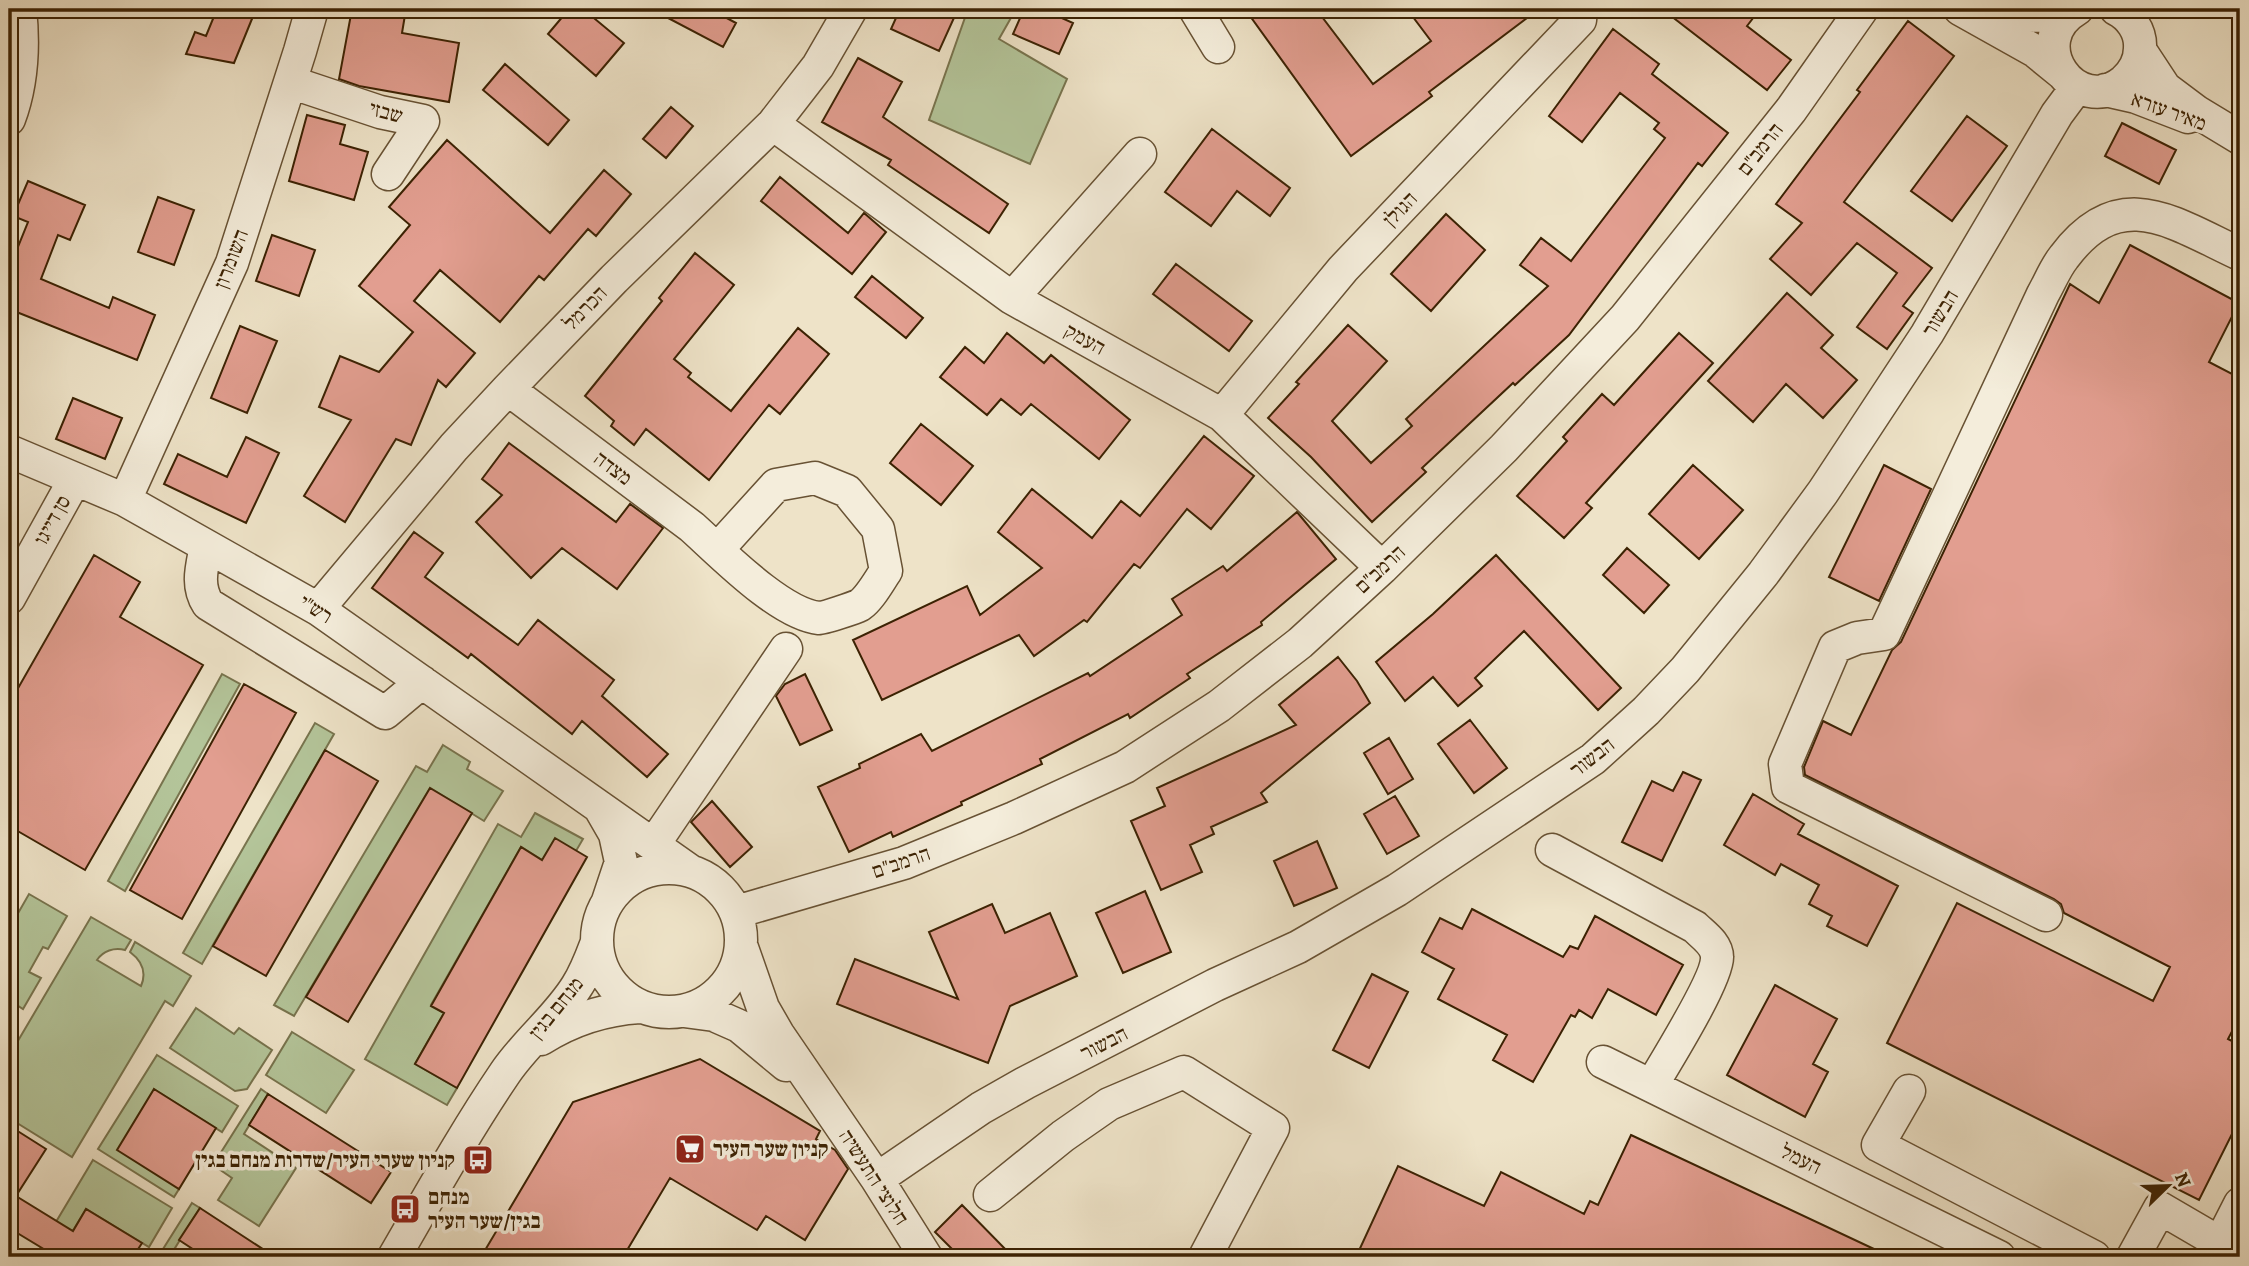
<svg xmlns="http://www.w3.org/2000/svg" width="2249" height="1266" font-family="Alegreya,'Frank Ruhl Libre',serif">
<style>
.green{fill:#b4c59a;stroke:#78744e;stroke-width:2}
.building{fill:#e29e90;stroke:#3c2203;stroke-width:2}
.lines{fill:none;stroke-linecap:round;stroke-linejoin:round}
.minor-casing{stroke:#685234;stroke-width:35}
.minor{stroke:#f4eddb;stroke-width:32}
.labels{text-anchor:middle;stroke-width:7;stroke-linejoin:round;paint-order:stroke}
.street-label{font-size:21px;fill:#3c2203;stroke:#f4eddb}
.poi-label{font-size:21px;font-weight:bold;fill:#3c2203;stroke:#f4eddb;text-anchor:start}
</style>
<rect width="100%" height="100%" fill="#eee3c8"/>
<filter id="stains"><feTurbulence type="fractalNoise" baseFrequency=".00286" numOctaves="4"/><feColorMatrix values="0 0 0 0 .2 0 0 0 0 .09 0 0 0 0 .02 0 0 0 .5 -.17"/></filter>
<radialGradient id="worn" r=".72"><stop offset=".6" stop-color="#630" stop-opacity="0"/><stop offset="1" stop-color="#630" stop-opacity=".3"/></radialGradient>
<path class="green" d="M 968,9 L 1016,9 L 999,39 L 1067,79 L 1030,164 L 929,120 Z
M 222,674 L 240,684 L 125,891 L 108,881 Z
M 315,723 L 334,734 L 202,964 L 183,953 Z
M 443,745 L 470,762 L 467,769 L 503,791 L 484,821 L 430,788 L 294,1016 L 274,1005 L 416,766 L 427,772 Z
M 535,813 L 583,839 L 576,851 L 542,860 L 521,847 L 431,1005 L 444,1013 L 415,1064 L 457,1088 L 447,1105 L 365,1059 L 498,824 L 521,837 Z
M 29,894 L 67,916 L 48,949 L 43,947 L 29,972 L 41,978 L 23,1009 L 9,1000 L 9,929 Z
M 91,917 L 131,940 L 125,950 C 114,947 103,951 97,960 L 141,986 C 147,972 142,961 130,952 L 135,942 L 191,976 L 173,1006 L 165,1001 L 72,1157 L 9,1118 L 9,1056 Z
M 196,1008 L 234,1034 L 239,1028 L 272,1050 L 247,1089 L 235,1091 L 170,1048 Z
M 292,1032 L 354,1070 L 326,1113 L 266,1075 Z
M 157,1055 L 238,1106 L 222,1132 L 155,1090 L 179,1189 L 174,1197 L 98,1149 Z
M 261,1089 L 268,1094 L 244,1134 L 296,1168 L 259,1226 L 218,1200 L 232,1178 L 213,1165 Z
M 93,1160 L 172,1208 L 149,1247 L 86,1209 L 57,1257 L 35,1257 Z
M 192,1203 L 200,1208 L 175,1248 L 189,1257 L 158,1257 Z"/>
<path class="building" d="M 217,9 L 256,9 L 234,63 L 186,54 L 195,32 L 206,36 Z
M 352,9 L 406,9 L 402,33 L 459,43 L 449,102 L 359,86 L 339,79 Z
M 569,9 L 583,9 L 624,43 L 596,76 L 548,34 Z
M 651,9 L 710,9 L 736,23 L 723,47 Z
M 900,9 L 958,9 L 939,51 L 891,29 Z
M 1024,9 L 1042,9 L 1073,23 L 1059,54 L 1013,34 Z
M 1245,9 L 1316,9 L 1373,84 L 1431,41 L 1407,9 L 1539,9 L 1429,92 L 1432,96 L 1351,156 Z
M 1662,9 L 1760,9 L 1747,26 L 1791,60 L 1767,90 Z
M 1908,21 L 1954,56 L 1844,202 L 1932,268 L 1903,306 L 1913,313 L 1887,349 L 1857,327 L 1897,273 L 1857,243 L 1811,295 L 1770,259 L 1802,223 L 1776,204 L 1860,92 L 1857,90 Z
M 1613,29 L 1659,64 L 1652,74 L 1728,133 L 1702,166 L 1698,163 L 1569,335 L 1515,385 L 1513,383 L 1422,468 L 1426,472 L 1372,522 L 1311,457 L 1268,418 L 1299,384 L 1296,382 L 1348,325 L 1387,361 L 1332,421 L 1371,463 L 1412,426 L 1406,419 L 1548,286 L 1520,265 L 1541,238 L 1571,261 L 1665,138 L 1654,129 L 1659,123 L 1620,93 L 1582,142 L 1549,116 Z
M 858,58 L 902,82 L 883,117 L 1008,204 L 989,233 L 888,165 L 891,160 L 822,122 Z
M 505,64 L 569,120 L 548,145 L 483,90 Z
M 671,107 L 693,126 L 666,158 L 643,139 Z
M 307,115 L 345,125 L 340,144 L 368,152 L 354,200 L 289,181 Z
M 1967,116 L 2007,146 L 1952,221 L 1911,191 Z
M 2122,123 L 2176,150 L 2159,184 L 2105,156 Z
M 1212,129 L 1290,188 L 1270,216 L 1237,191 L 1211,226 L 1165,192 Z
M 447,140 L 550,233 L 604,170 L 631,194 L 596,236 L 588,229 L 544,280 L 539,276 L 500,322 L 440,270 L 414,301 L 475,353 L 446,387 L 438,380 L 411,445 L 396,439 L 345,522 L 304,496 L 351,420 L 319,407 L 340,356 L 379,372 L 413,332 L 359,286 L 410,225 L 389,207 Z
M 780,177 L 848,233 L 864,213 L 886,232 L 852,274 L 761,201 Z
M 28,181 L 85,205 L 70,240 L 58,235 L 41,279 L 109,308 L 113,297 L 155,315 L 137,360 L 9,309 L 9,269 L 28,222 L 13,216 Z
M 158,197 L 194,210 L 174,265 L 138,252 Z
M 1446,214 L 1485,250 L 1431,311 L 1391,274 Z
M 272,235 L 315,250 L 299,296 L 256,281 Z
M 2130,245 L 2239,303 L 2209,362 L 2240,378 L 2240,1016 L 2228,1039 L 2240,1045 L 2240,1118 L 2199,1200 L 1887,1043 L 1957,903 L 2153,1001 L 2170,967 L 2064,913 L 2061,904 L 2054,899 L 1805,775 L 1804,767 L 1823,721 L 1851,735 L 1892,650 L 1901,642 L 2070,284 L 2099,303 Z
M 695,253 L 734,285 L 674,359 L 691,373 L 688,377 L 731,411 L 798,328 L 829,354 L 780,414 L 769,405 L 709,480 L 646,429 L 634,445 L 611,426 L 614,421 L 585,396 L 662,301 L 659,298 Z
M 1176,264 L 1252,321 L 1229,351 L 1153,294 Z
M 872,276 L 923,318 L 906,338 L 855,297 Z
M 1787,293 L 1833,335 L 1821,348 L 1857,380 L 1823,418 L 1786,384 L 1753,422 L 1708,381 Z
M 240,326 L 277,341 L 247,413 L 211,398 Z
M 1007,333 L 1044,363 L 1051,355 L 1130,420 L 1099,459 L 1031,404 L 1021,415 L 1001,399 L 987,415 L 940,377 L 965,347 L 984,363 Z
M 1679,333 L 1713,363 L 1586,503 L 1592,508 L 1564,538 L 1517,496 L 1567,441 L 1563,437 L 1602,394 L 1614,405 Z
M 73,398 L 122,418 L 105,459 L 56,439 Z
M 921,424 L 973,466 L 941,505 L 890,463 Z
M 1204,436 L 1254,476 L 1211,529 L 1187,509 L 1140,568 L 1134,564 L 1087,622 L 1084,620 L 1034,656 L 1019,635 L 882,700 L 853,640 L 967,586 L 980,615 L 1042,568 L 998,532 L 1032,489 L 1092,538 L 1121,501 L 1140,516 Z
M 246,437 L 279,453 L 246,523 L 164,484 L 178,454 L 227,477 Z
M 509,443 L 616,522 L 630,504 L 663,528 L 617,589 L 562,548 L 531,578 L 476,522 L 502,495 L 482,479 Z
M 1693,465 L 1743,510 L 1699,559 L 1649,514 Z
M 1884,465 L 1931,489 L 1879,601 L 1829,577 Z
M 1297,512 L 1336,559 L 1261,622 L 1262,625 L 1187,674 L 1190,678 L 1130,718 L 1128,714 L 1040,759 L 1042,764 L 961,802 L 962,805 L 893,837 L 891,832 L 849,852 L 818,787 L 860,768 L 859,764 L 921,734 L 932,751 L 1088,673 L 1090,676 L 1182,615 L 1172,599 L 1223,566 L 1227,571 Z
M 414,532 L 443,553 L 425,577 L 518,645 L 538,620 L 614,680 L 602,696 L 668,754 L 647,777 L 582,721 L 572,734 L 471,654 L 468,658 L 372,588 Z
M 1627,548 L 1669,585 L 1644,613 L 1603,575 Z
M 94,555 L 140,582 L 120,617 L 203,665 L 85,870 L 9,826 L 9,704 Z
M 1496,555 L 1621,688 L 1598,710 L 1524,631 L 1475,678 L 1482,686 L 1458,706 L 1433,677 L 1405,701 L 1376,662 L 1433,614 Z
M 1338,657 L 1357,681 L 1370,703 L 1261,793 L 1267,802 L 1211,827 L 1214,834 L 1190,845 L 1202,872 L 1161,890 L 1131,821 L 1165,806 L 1157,788 L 1296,725 L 1279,705 Z
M 805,674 L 832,730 L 800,745 L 776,696 L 785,684 Z
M 244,684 L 296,713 L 182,919 L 130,890 Z
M 1470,720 L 1507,768 L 1474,793 L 1438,744 Z
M 1389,738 L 1413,779 L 1388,794 L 1364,753 Z
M 325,750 L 378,781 L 266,976 L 213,946 Z
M 1683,772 L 1701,780 L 1662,861 L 1622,842 L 1652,781 L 1673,791 Z
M 430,788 L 472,813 L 348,1022 L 306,997 Z
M 1753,794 L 1804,824 L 1798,834 L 1898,886 L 1867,946 L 1827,926 L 1832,916 L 1809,904 L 1819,885 L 1781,864 L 1775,875 L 1724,845 Z
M 1395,796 L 1419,836 L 1387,854 L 1364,814 Z
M 712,801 L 752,847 L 730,867 L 691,822 Z
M 555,838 L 587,857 L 457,1088 L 415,1064 L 444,1013 L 431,1006 L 521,847 L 542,860 Z
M 1317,841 L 1337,888 L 1294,906 L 1274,861 Z
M 1145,891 L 1171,952 L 1123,973 L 1096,913 Z
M 992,904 L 1005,933 L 1050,913 L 1077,976 L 1010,1006 L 988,1063 L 837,1004 L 855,959 L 958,999 L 929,932 Z
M 1472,909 L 1563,957 L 1570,946 L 1578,949 L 1595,916 L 1683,965 L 1656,1015 L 1608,989 L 1592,1018 L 1579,1010 L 1575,1017 L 1571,1015 L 1533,1082 L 1493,1060 L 1507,1035 L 1438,999 L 1454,969 L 1422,952 L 1440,918 L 1462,929 Z
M 1372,974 L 1408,992 L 1369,1068 L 1333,1050 Z
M 1775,985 L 1837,1019 L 1813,1064 L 1828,1072 L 1805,1117 L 1727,1075 Z
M 700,1059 L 820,1131 L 816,1139 L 835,1150 L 848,1169 L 805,1240 L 766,1216 L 757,1230 L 670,1178 L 623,1257 L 481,1257 L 573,1102 Z
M 154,1089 L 216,1128 L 179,1189 L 117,1150 Z
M 268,1094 L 391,1172 L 371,1203 L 249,1125 Z
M 16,1130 L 46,1149 L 16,1196 L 73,1231 L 86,1209 L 142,1243 L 133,1257 L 57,1257 L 9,1228 L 9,1142 Z
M 1631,1135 L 1891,1257 L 1356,1257 L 1398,1166 L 1484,1206 L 1501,1172 L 1584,1214 L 1590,1201 L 1598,1205 Z
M 962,1205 L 1013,1257 L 960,1257 L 935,1232 Z
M 200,1208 L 275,1257 L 205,1257 L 179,1240 Z"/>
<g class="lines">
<g class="minor-casing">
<path id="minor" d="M 1195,9 L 1218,47
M 1960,9 L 2035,51 L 2062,73
M 2010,9 L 2029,16 L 2068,14
M 2077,9 C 2021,42 2077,120 2124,81 C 2134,72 2140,61 2140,48 C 2141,31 2130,16 2116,9
M 2140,50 L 2165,88 L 2197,112 L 2240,138
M 290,82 L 380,112 L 423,121 L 388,174
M 2105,90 L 2136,97 L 2188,117
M 9,119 C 22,84 24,46 20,9
M 773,124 L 1012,298 L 1222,415 L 1382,568
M 1012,298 L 1140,154
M 508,389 L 692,527 C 721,553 780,614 819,618 C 824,618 854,608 860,605 C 870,598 879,581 886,571 L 878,529 L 847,491 L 815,478 L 776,485 L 717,550
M 1222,415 L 1343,269 L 1580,20 L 1581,9
M 9,451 L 125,500 L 318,609 L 689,870
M 125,500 L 232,263 L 300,51 L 312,9
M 206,546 C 202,567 196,585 208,604 L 385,713 L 422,682
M 9,598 L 75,479
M 318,609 L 454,447 L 508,389 L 614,279 L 773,124 L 818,66 L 851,9
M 600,808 L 615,834 L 621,862 L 608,901
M 654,844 L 786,649
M 1552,850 L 1695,927 C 1703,935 1717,944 1717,957 C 1718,978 1665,1063 1652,1085
M597 940a72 72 0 1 1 144 0a72 72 0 1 1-144 0Z
M 736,912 L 904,863 L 1014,818 L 1125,767 L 1219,706 L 1300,643 L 1382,568 L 1504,448 L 1625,318 L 1791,110 L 1862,9
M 2046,915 L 1788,787 L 1785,764 L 1835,647 L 1857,638 L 1884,634 L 2043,294 C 2050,282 2055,268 2064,257 C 2120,182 2173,223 2240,254
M 741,945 L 763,1008 L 778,1034 L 877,1179 L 926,1257
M 684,1011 L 714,1015 L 739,1026 L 786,1065
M 541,1039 C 571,1020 605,1009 640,1007
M 1603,1062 L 1999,1257
M 1909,1091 L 1878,1145 L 2094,1257
M 877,1179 L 981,1108 L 1025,1083 L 1215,985 L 1298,947 L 1397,890 L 1593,759 L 1646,711 L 1685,670 L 1763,574 L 1823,492 L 1927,334 L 2057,114 L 2077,87
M 990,1195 L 1063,1136 L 1109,1104 L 1184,1072 L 1273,1128 L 1205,1257
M 394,1257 C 430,1195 465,1132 505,1073 C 526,1042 558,1017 577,986 C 586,972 591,958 597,942
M 2133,1257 L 2160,1208 L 2220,1243
M 2213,1257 L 2240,1204"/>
</g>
<use href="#minor" class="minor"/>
</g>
<defs>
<g id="supermarket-square" transform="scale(1.575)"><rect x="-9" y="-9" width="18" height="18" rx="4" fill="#8f2418" stroke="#f4eddb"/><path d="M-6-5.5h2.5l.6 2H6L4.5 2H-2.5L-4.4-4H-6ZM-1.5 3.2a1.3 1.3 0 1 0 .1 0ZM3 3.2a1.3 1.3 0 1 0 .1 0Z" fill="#fff"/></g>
<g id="bus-square" transform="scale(1.575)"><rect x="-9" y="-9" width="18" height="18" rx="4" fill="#8f2418" stroke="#f4eddb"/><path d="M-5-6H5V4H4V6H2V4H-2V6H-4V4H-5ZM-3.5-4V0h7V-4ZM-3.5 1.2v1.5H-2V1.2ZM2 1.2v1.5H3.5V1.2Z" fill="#fff"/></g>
</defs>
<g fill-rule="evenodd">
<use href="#supermarket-square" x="690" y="1149"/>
<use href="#bus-square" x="478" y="1160"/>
<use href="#bus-square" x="405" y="1209"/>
</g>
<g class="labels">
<g class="street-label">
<text transform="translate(2169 111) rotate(20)" y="7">מאיר עזרא</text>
<text transform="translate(386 112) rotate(15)" y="7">שבזי</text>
<text transform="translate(1760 149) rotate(-52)" y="7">הרמב"ם</text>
<text transform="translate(1400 209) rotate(-46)" y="7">הגולן</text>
<text transform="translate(231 259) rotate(-69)" y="7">השומרון</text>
<text transform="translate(585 308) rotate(-46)" y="7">הכרמל</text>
<text transform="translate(1940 313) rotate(-59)" y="7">הבשור</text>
<text transform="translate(1085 339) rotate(29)" y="7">העמק</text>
<text transform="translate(613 468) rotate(37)" y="7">מצדה</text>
<text transform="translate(52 520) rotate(-61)" y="7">סן דייגו</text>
<text transform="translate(1380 569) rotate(-43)" y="7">הרמב"ם</text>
<text transform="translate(316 609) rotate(32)" y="7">רש"י</text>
<text transform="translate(1592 757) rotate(-38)" y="7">הבשור</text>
<text transform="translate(901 862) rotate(-19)" y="7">הרמב"ם</text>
<text transform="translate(556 1008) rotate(-51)" y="7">מנחם בגין</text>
<text transform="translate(1104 1043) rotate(-27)" y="7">הבשור</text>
<text transform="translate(1801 1159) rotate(26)" y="7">העמל</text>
<text transform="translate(874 1177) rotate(57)" y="7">חלוצי התעשיה</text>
</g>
<g class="poi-label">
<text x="713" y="1156">קניון שער העיר</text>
<text x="455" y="1167" text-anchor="end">קניון שערי העיר/שדרות מנחם בגין</text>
<text x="428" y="1204">מנחם<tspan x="428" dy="24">בגין/שער העיר</tspan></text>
</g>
</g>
<rect width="2249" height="1266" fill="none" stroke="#eee3c8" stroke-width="35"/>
<rect x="10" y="10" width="2228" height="1245" fill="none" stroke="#3c2203" stroke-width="3.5"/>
<rect x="18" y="18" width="2214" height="1231" fill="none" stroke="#3c2203" stroke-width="2"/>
<g transform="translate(2168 1186) rotate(67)" stroke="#f4eddb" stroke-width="5" paint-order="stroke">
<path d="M0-5L12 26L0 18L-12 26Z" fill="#3c2203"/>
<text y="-10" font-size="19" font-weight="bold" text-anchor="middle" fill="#3c2203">N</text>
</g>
<rect width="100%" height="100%" filter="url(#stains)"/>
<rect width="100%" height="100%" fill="url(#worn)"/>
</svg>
